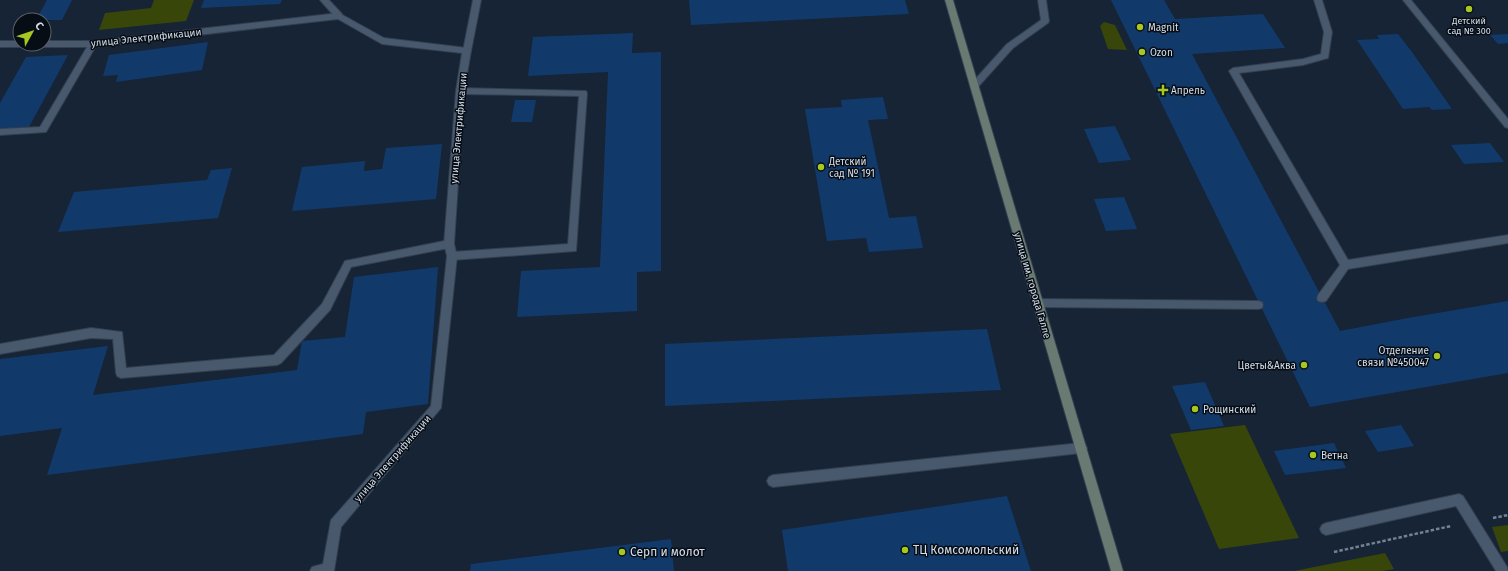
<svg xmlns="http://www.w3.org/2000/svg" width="1508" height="571" font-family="'Fira Sans',sans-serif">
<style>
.green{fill:#394609}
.building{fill:#113a6a}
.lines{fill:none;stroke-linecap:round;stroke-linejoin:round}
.lane-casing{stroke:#343f4e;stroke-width:2}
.street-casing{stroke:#343f4e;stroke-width:2}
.secondary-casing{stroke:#343f4e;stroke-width:2}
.path{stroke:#758190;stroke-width:2.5;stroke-dasharray:3.5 2;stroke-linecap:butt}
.lane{fill:#48596d;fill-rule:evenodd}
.street{fill:#48596d;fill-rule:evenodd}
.secondary{fill:#687a72;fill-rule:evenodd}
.poi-dot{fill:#a7c820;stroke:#070d15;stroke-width:1.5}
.labels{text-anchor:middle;stroke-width:3;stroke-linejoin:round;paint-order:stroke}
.far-poi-label{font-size:9px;fill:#d4deea;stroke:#070d15}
.poi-label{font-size:10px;fill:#d4deea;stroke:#070d15;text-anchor:start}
.street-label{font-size:10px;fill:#d4deea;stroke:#070d15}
.near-poi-label{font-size:12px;fill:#d4deea;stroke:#070d15;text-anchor:start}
</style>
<rect width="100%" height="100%" fill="#162436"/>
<path class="green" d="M 154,0 L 194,0 L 186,21 L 99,30 L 105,13 L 151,8 Z
M 1104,22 L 1115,25 L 1127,50 L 1108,49 L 1100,26 Z
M 1245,425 L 1299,538 L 1219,549 L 1170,434 Z
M 1508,525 L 1508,551 L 1501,552 L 1492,527 Z
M 1385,553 L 1394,569 L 1382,571 L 1294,571 Z"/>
<path class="building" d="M 47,0 L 72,0 L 62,20 L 36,20 Z
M 204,0 L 282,0 L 280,4 L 201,8 Z
M 689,0 L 905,0 L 909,14 L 691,25 Z
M 1111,0 L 1164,0 L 1175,19 L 1263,14 L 1285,48 L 1192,54 L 1340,331 L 1408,318 L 1508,301 L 1508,373 L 1310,407 Z
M 633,33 L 632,53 L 661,52 L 661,271 L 637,272 L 637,311 L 517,317 L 521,271 L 600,267 L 608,72 L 528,76 L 533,37 Z
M 1398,34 L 1412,52 L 1452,109 L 1432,110 L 1429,107 L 1403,109 L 1357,40 L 1379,39 L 1377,35 Z
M 1508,34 L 1508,43 L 1498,44 L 1490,35 Z
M 208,42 L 202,70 L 116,82 L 118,75 L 103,76 L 109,55 Z
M 68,55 L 29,127 L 0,129 L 0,103 L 26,57 Z
M 883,97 L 888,119 L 868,120 L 889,218 L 916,216 L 923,248 L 869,252 L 866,238 L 827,241 L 805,109 L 842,107 L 841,100 Z
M 515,100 L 536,100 L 532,122 L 511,122 Z
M 1115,126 L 1131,160 L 1099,163 L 1084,129 Z
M 1490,143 L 1504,162 L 1464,164 L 1451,145 Z
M 442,144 L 436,199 L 292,211 L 302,167 L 365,161 L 364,171 L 382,169 L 386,148 Z
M 232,168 L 218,218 L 58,232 L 74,192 L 207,180 L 211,170 Z
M 1124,197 L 1137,229 L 1106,231 L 1094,199 Z
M 438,267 L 428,404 L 366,412 L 363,434 L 47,475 L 62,428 L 0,436 L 0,359 L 108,346 L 93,395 L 297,370 L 302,341 L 345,337 L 354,277 Z
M 987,329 L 1001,390 L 665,406 L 665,344 Z
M 1205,382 L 1224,426 L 1191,430 L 1172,386 Z
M 1401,425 L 1414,446 L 1378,452 L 1365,431 Z
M 1334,443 L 1346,468 L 1285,475 L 1274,451 Z
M 1007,496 L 1031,571 L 788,571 L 782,530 Z
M 671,539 L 674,571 L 470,571 L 471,564 Z"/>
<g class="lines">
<g class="lane-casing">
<path id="lane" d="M 320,0 L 329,0 L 342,14 L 342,18 L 336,18 Z
M 473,0 L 481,0 L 471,51 L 467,54 L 463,51 Z
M 1038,0 L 1046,0 L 1049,21 L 1048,23 L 1013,48 L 977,88 L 971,88 L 971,84 L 1007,44 L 1041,20 Z
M 1314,0 L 1322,0 L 1332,32 L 1328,58 L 1303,65 L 1239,73 L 1348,260 L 1508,235 L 1508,243 L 1348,269 L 1326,301 L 1322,302 L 1318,301 L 1317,298 L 1318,295 L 1340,265 L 1229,71 L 1233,68 L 1303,59 L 1321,54 L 1324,32 Z
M 1403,0 L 1411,0 L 1508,119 L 1508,128 L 1505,127 Z
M 93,41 L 97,44 L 46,132 L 0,135 L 0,129 L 40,127 L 90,42 Z
M 460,88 L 586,91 L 587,93 L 576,251 L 452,260 L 449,259 L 447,256 L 449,253 L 452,252 L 568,244 L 579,96 L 460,94 L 456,91 Z
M 449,240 L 452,241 L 454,244 L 452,247 L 449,248 L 351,267 L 330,310 L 281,363 L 277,365 L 121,378 L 117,376 L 116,373 L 113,339 L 91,338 L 0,354 L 0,344 L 91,328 L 122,332 L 126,368 L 274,355 L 322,304 L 345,261 Z
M 1038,299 L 1258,301 L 1262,302 L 1263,305 L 1262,308 L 1258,309 L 1038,307 L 1034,306 L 1033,303 L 1034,300 Z
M 1081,443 L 1085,444 L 1087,448 L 1085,452 L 1081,453 L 773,487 L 769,485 L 767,481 L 769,477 L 773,475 Z
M 1459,494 L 1463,496 L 1507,567 L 1508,571 L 1496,571 L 1456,506 L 1326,535 L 1322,533 L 1320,529 L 1322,525 L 1326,523 Z"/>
</g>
<g class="street-casing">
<path id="street" d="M 339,13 L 384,38 L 467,48 L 471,51 L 464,91 L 454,244 L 457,256 L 441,408 L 341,527 L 334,571 L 310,571 L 312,567 L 323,564 L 331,520 L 431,406 L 447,256 L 444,244 L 456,91 L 462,53 L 382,44 L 338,19 L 93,47 L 0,47 L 0,41 L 20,41 L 20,44 L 44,44 L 44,41 L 93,41 Z"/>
</g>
<g class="secondary-casing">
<path id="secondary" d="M 945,0 L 953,0 L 1123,571 L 1111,571 Z"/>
</g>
<path class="path" d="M 1493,518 L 1508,515
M 1334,552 L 1451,526"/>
<use href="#lane" class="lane"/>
<use href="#street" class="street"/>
<use href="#secondary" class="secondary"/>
</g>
<g class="poi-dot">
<circle cx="1469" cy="9" r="4"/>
<circle cx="1140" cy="27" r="4"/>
<circle cx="1142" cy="52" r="4"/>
<path d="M1161 84h4v4h4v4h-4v4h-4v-4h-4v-4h4z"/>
<circle cx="821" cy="167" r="4"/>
<circle cx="1437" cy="356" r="4"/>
<circle cx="1304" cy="365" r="4"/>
<circle cx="1195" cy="409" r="4"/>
<circle cx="1313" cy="455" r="4"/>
<circle cx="905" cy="550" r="4"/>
<circle cx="622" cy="552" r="4"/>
</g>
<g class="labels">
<g class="far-poi-label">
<text x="1469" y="24">Детский<tspan x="1469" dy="10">сад № 300</tspan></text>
</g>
<g class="poi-label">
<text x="1148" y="31">Magnit</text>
<text x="1150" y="56">Ozon</text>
<text x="1171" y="94">Апрель</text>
<text x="829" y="165">Детский<tspan x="829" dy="12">сад № 191</tspan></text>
<text x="1429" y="354" text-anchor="end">Отделение<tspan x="1429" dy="12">связи №450047</tspan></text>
<text x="1296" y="369" text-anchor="end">Цветы&amp;Аква</text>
<text x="1203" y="413">Рощинский</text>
<text x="1321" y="459">Ветна</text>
</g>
<g class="street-label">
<text transform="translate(146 37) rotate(-6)" y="4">улица Электрификации</text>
<text transform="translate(458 128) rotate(-85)" y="4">улица Электрификации</text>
<text transform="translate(1033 285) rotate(74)" y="4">улица им. города Галле</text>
<text transform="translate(392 458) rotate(-49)" y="4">улица Электрификации</text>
</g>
<g class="near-poi-label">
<text x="913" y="554">ТЦ Комсомольский</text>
<text x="630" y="556">Серп и молот</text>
</g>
</g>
<g transform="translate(32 32) rotate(50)"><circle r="19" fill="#070d15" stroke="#59616a"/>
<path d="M0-3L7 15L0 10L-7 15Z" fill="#a7c820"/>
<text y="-6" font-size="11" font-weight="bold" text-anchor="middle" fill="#d4deea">С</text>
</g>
</svg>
